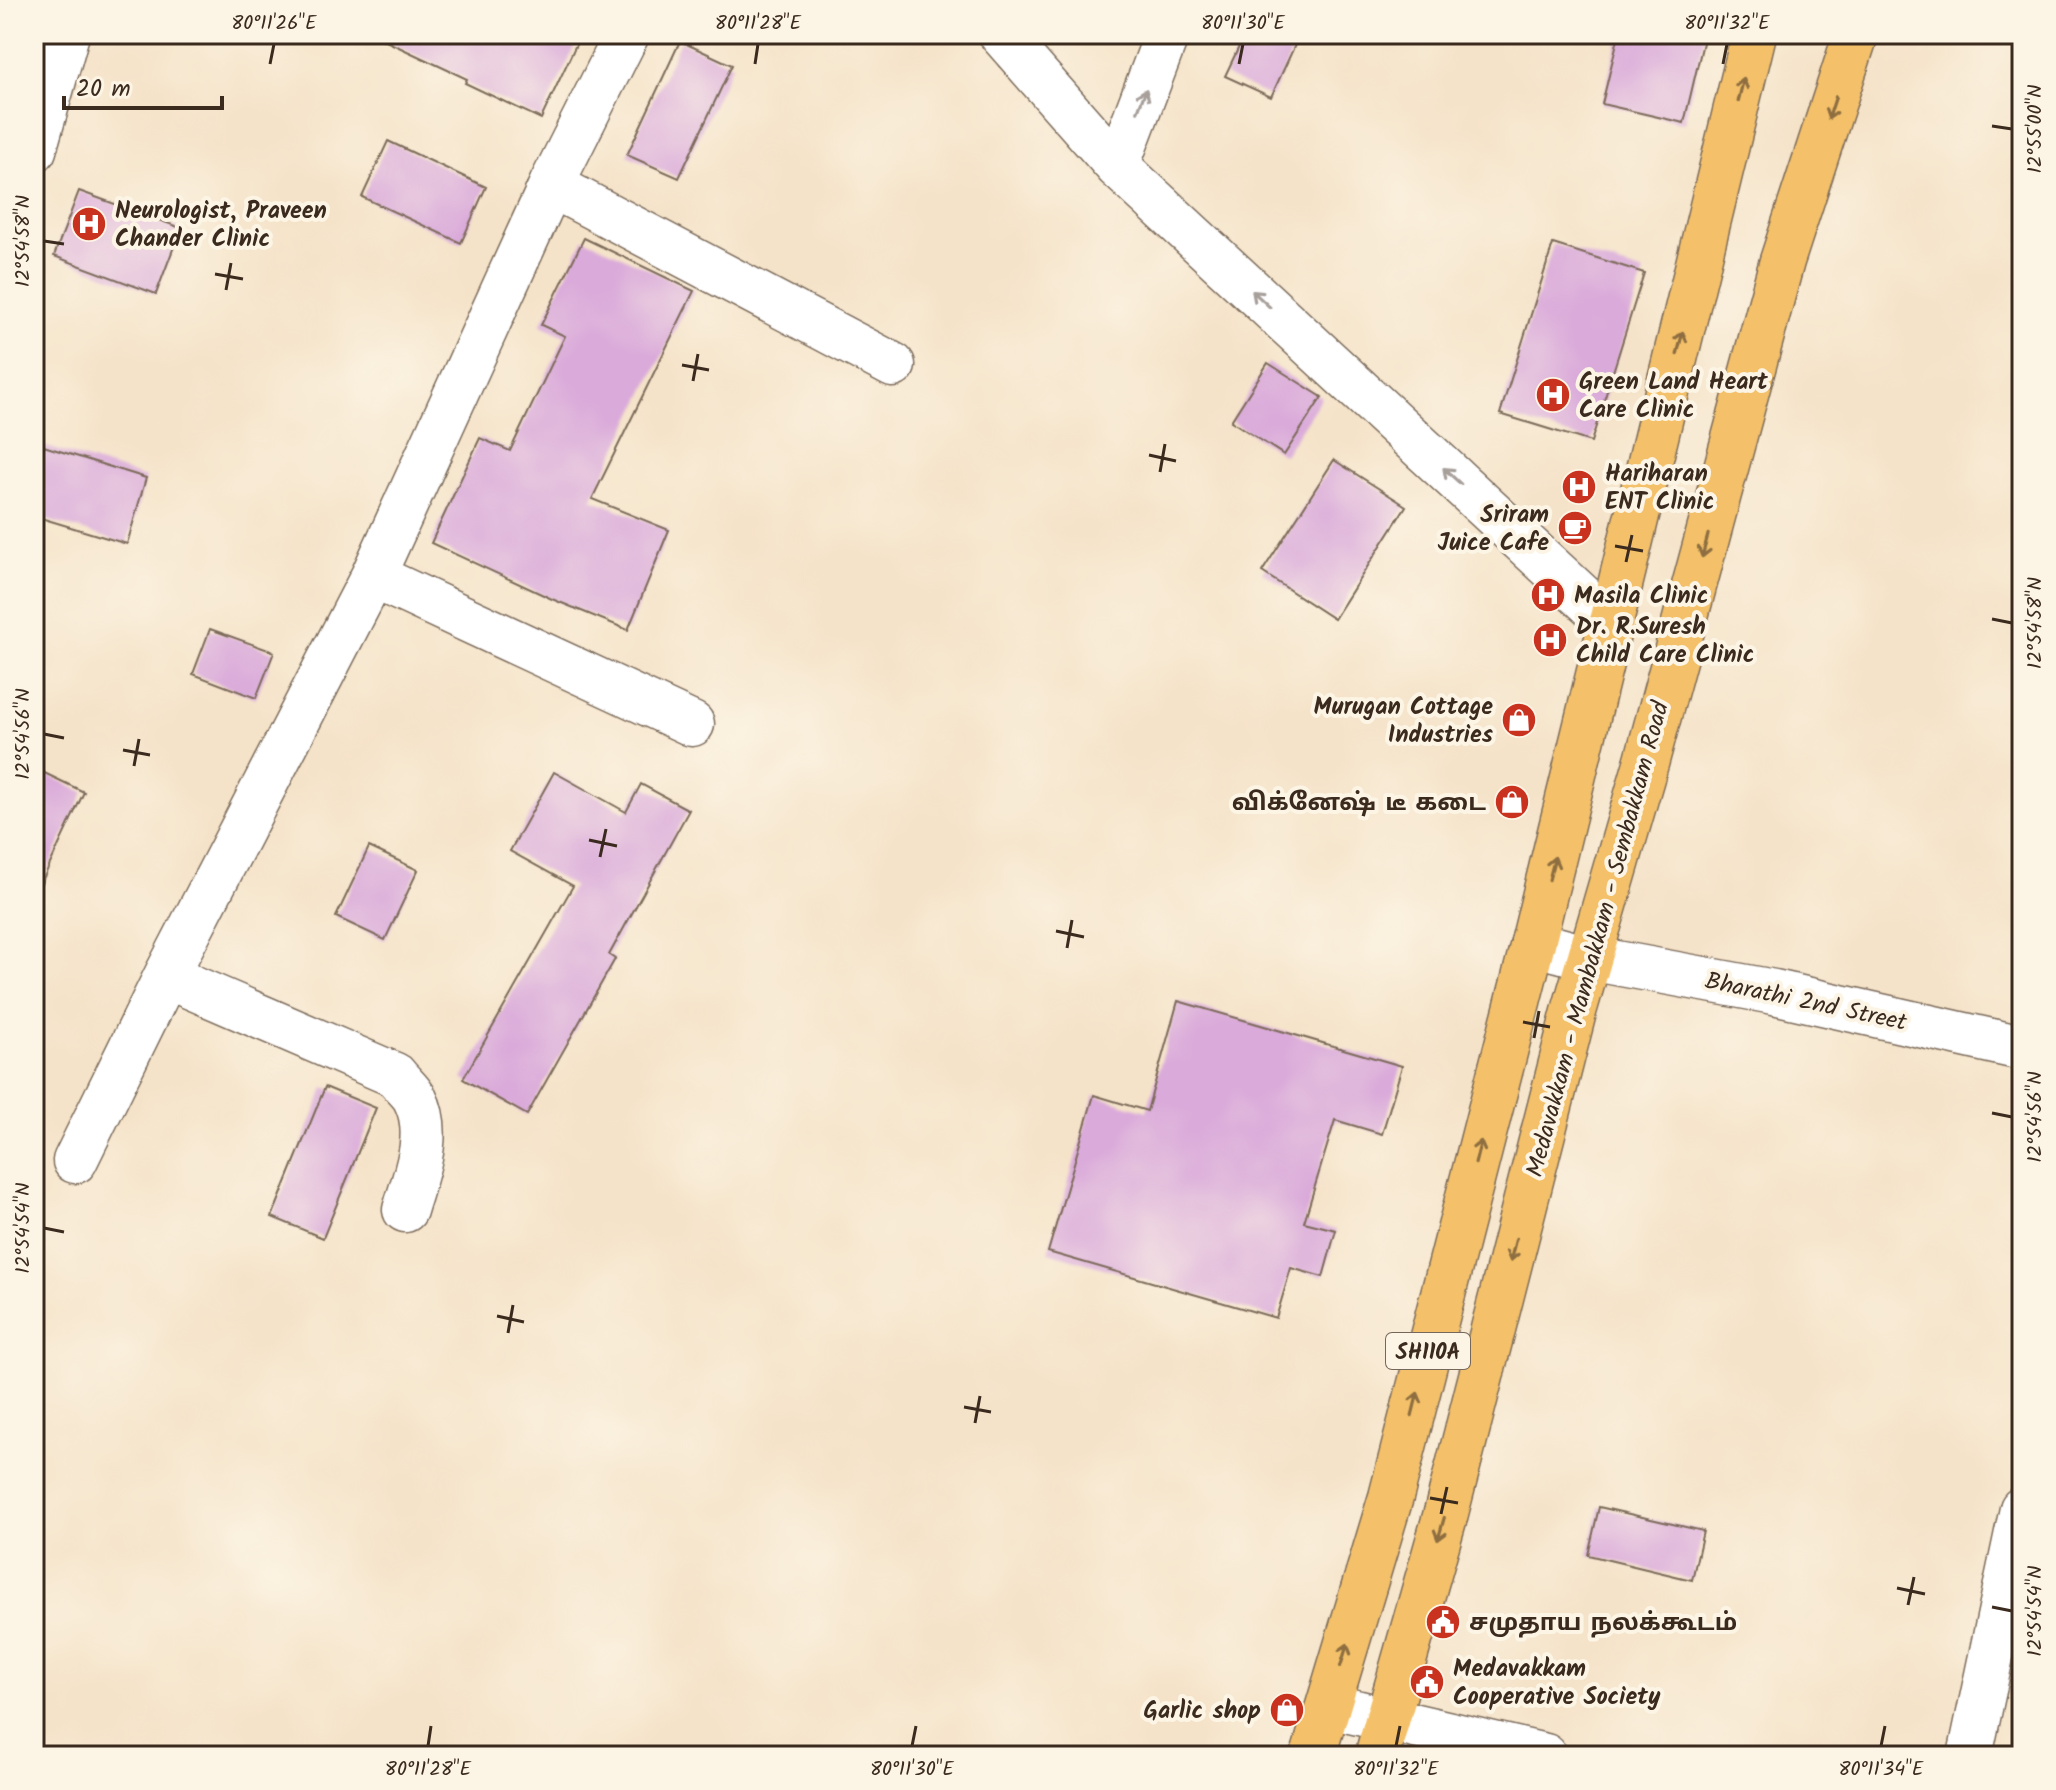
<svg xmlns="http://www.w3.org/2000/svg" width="2056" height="1790" font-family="Kalam,'Noto Sans Tamil',sans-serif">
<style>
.building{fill:#daaada}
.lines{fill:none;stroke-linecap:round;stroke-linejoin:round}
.street-casing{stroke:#7c6b5a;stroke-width:47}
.primary-casing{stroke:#7c6b5a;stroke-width:47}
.street{stroke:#fff;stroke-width:44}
.primary{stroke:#f4c16a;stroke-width:44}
.oneway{stroke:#8e6e40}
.oneway2{stroke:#a79f9a}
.ticks{fill:none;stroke:#3b2a1e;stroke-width:3}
.labels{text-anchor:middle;stroke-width:8;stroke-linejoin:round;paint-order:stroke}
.shield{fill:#fcf5e5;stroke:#75675a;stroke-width:2}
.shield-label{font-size:22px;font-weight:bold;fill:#3b2a1e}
.poi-label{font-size:24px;font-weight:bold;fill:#3b2a1e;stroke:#fcf5e5;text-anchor:start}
.street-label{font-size:24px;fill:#3b2a1e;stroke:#fcf5e5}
.neatline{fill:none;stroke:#3b2a1e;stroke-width:3}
.ticks-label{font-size:20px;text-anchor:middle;fill:#3b2a1e}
</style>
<rect width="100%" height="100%" fill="#fcf5e5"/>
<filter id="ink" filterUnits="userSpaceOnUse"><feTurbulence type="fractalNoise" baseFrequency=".0125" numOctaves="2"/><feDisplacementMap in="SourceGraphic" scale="16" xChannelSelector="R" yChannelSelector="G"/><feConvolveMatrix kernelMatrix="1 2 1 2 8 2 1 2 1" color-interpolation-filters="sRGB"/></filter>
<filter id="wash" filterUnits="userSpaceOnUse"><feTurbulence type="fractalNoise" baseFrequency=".006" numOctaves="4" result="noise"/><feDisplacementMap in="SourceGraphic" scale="32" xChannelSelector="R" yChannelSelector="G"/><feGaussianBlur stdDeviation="1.8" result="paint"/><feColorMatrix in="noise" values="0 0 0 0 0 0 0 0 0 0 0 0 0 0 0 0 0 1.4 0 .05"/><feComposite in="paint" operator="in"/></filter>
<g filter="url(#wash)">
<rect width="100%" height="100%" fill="#f5e3c9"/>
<g id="blocks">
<path class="building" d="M 371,34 L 581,34 L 541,119 L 465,83 L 467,79 Z
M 1245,34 L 1300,34 L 1271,97 L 1225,76 Z
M 1619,34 L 1705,34 L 1684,123 L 1602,104 Z
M 680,41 L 732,65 L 679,178 L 627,155 Z
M 388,141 L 486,187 L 461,243 L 362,197 Z
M 79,191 L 181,228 L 156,294 L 54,256 Z
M 584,238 L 694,291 L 592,499 L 669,530 L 628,630 L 552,599 L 431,543 L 480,438 L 510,451 L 565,336 L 541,325 Z
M 1553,244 L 1644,273 L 1591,442 L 1500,414 Z
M 1268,363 L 1322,397 L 1284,455 L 1231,421 Z
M 34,443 L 146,478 L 127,544 L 34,516 Z
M 1334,460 L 1406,506 L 1334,619 L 1262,572 Z
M 210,629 L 274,652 L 256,698 L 193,674 Z
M 34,768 L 84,792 L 34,898 Z
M 554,772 L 626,812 L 641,784 L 689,810 L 609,955 L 615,959 L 527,1115 L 463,1079 L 573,886 L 510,851 Z
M 369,847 L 418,870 L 385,940 L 336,917 Z
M 1178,1001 L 1402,1066 L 1382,1134 L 1335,1120 L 1304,1222 L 1336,1230 L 1323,1277 L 1291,1268 L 1276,1318 L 1048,1252 L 1094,1095 L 1147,1111 Z
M 325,1087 L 376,1108 L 323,1238 L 272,1217 Z
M 1599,1507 L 1703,1531 L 1692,1580 L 1588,1555 Z"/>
</g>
</g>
<g filter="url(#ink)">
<use href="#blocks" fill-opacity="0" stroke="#7c6b5a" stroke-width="2"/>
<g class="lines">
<g class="street-casing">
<path id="street" d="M 1001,34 L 1117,166 L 1612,624
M 34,150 L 67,34
M 1117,166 L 1167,34
M 551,185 L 893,365
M 373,576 L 692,724
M 1533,943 L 1589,958 L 1774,992 L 2022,1048
M 166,976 L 395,1075 C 401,1083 411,1091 415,1099 C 433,1134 415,1176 405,1210
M 75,1161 L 166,976 L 373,576 L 551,185 L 627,34
M 1329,1706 L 1545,1756
M 1970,1756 L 2022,1509"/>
</g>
<g class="primary-casing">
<path id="primary" d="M 1313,1756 L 1391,1497 L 1533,943 L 1754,34
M 1377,1756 L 1446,1513 L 1575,1008 L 1647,760 L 1782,261 L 1856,34"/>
</g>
<use href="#street" class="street"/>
<use href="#primary" class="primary"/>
</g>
<defs><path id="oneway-shaft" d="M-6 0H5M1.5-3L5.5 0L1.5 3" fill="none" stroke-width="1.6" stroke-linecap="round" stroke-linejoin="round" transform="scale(2)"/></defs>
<g class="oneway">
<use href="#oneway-shaft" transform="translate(1741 90) rotate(-76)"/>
<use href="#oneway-shaft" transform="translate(1832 108) rotate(108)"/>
<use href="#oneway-shaft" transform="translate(1680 343) rotate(-76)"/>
<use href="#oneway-shaft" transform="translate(1705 546) rotate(105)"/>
<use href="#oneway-shaft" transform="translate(1552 868) rotate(-76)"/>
<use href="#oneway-shaft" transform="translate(1478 1152) rotate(-76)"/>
<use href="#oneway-shaft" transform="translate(1513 1250) rotate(104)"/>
<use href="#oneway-shaft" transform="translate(1415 1404) rotate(-76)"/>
<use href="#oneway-shaft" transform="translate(1441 1529) rotate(106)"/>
<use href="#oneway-shaft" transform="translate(1344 1655) rotate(-73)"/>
</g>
<g class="oneway2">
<use href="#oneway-shaft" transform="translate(1142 100) rotate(-69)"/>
<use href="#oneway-shaft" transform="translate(1261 299) rotate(-137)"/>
<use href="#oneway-shaft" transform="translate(1452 476) rotate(-137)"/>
</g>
</g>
<path class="ticks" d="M 270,64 L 274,44M 755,64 L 758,44M 1239,64 L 1243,44M 1723,64 L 1727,44M 1992,126 L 2012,129M 44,241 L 64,244M 215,274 L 243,279M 226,290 L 231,263M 682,365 L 709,370M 693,381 L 698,354M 1149,455 L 1176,461M 1160,472 L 1165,444M 1615,546 L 1643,551M 1626,562 L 1632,535M 1992,619 L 2012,623M 44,734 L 64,738M 123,750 L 150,755M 134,766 L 139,739M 589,840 L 617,846M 600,857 L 606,829M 1056,931 L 1084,937M 1067,948 L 1072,920M 1523,1022 L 1550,1027M 1534,1038 L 1539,1011M 1992,1113 L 2012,1117M 44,1228 L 64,1232M 497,1316 L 524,1322M 508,1333 L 513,1305M 964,1407 L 991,1412M 975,1423 L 980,1396M 1430,1498 L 1458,1503M 1441,1514 L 1447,1487M 1897,1588 L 1925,1594M 1908,1605 L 1914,1577M 1992,1607 L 2012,1611M 428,1746 L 431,1726M 912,1746 L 916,1726M 1396,1746 L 1400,1726M 1881,1746 L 1885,1726"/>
<defs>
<g id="hospital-disc" transform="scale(1.8)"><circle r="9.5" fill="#c8321e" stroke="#fcf5e5"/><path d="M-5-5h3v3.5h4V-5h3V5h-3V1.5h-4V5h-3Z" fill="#fff"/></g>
<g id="cafe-disc" transform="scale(1.8)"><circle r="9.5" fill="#c8321e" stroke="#fcf5e5"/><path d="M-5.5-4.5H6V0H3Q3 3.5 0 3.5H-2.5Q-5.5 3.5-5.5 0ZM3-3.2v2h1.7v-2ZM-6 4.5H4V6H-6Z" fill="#fff"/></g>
<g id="shop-disc" transform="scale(1.8)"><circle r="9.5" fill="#c8321e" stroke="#fcf5e5"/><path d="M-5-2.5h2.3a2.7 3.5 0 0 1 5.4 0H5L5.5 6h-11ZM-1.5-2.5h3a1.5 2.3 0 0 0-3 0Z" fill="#fff"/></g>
<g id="civic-disc" transform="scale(1.8)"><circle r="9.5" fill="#c8321e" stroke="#fcf5e5"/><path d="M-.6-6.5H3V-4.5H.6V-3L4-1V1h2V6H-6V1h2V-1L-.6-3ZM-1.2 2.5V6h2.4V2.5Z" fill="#fff"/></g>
</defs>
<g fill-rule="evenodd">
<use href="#hospital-disc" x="89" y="224"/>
<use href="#hospital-disc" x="1553" y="395"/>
<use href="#hospital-disc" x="1579" y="487"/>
<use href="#cafe-disc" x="1575" y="528"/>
<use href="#hospital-disc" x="1548" y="595"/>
<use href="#hospital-disc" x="1550" y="640"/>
<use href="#shop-disc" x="1519" y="720"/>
<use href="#shop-disc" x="1512" y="802"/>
<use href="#civic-disc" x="1443" y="1622"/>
<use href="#civic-disc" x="1427" y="1682"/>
<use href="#shop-disc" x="1287" y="1710"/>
</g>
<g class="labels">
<rect class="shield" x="1386" y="1333" width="84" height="36" rx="6"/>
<g class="shield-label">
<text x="1428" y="1359">SH110A</text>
</g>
<g class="poi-label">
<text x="115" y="218">Neurologist, Praveen<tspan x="115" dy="28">Chander Clinic</tspan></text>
<text x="1579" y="389">Green Land Heart<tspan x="1579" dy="28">Care Clinic</tspan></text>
<text x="1605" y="481">Hariharan<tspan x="1605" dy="28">ENT Clinic</tspan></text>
<text x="1549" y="522" text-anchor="end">Sriram<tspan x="1549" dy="28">Juice Cafe</tspan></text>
<text x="1574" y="603">Masila Clinic</text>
<text x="1576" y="634">Dr. R.Suresh<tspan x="1576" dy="28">Child Care Clinic</tspan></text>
<text x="1493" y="714" text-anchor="end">Murugan Cottage<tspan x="1493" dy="28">Industries</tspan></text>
<text x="1486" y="810" text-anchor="end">விக்னேஷ் டீ கடை</text>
<text x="1469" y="1630">சமுதாய நலக்கூடம்</text>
<text x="1453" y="1676">Medavakkam<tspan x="1453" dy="28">Cooperative Society</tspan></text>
<text x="1261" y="1718" text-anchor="end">Garlic shop</text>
</g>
<g class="street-label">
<text transform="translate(1597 939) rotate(-75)" y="8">Medavakkam - Mambakkam - Sembakkam Road</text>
<text transform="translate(1806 1001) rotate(12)" y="8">Bharathi 2nd Street</text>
</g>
</g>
<rect width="2056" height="1790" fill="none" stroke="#fcf5e5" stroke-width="88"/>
<path d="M64 96v12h158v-12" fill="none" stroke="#3b2a1e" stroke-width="4"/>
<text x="76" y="96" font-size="24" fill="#3b2a1e" stroke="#fcf5e5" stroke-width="6" paint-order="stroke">20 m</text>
<rect x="44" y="44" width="1968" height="1702" class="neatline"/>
<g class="ticks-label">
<text x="274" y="29">80°11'26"E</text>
<text x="758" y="29">80°11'28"E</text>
<text x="1243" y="29">80°11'30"E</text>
<text x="1727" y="29">80°11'32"E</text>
<text transform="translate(2034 129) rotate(-90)" y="7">12°55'00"N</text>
<text transform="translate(22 241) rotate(-90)" y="7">12°54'58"N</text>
<text transform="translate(2034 623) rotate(-90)" y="7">12°54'58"N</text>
<text transform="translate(22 734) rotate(-90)" y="7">12°54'56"N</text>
<text transform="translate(2034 1117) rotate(-90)" y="7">12°54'56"N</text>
<text transform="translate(22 1228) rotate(-90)" y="7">12°54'54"N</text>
<text transform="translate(2034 1611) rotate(-90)" y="7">12°54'54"N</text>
<text x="428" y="1775">80°11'28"E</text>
<text x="912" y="1775">80°11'30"E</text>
<text x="1396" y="1775">80°11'32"E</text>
<text x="1881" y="1775">80°11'34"E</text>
</g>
</svg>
